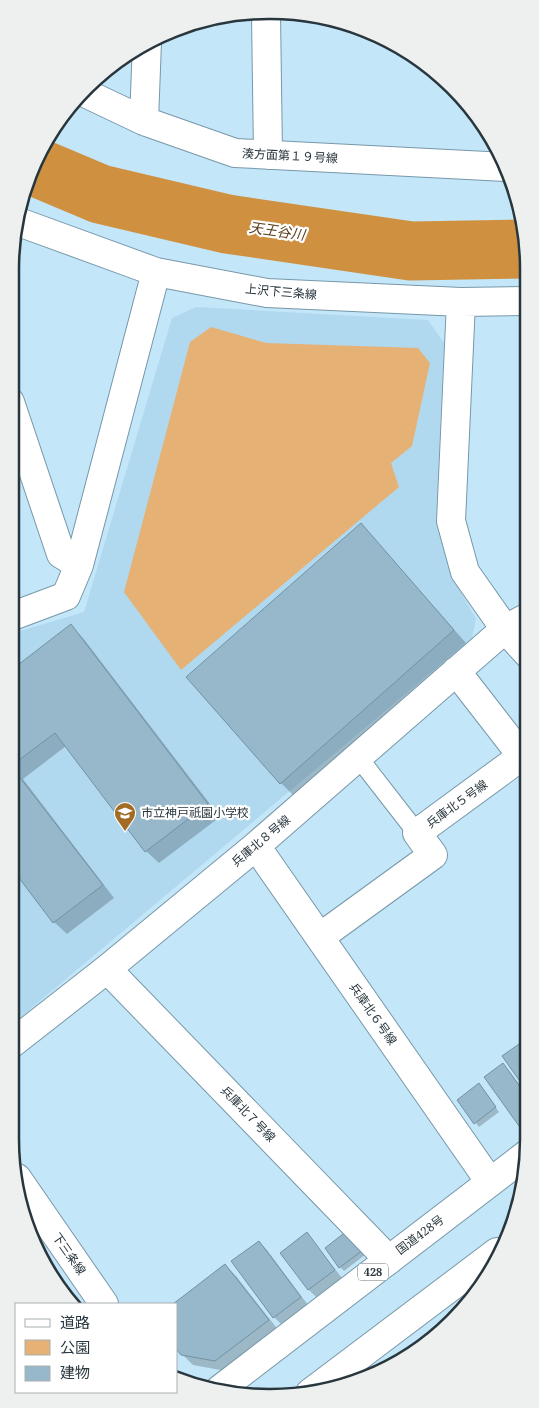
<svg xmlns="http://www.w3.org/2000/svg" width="539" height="1408" font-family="'Noto Serif','Noto Sans JP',serif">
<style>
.built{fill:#b0d9f0}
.green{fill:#e6b174}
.shadow{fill:#0003}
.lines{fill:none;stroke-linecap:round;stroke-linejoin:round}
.river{stroke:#cf9040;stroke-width:59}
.building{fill:#97b8ca;stroke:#7292a3}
.service-casing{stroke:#7798a9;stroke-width:20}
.minor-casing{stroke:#7798a9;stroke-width:30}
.tertiary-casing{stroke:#7798a9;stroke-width:30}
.trunk-casing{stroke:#7798a9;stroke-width:30}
.service{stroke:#fff;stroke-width:18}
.minor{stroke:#fff;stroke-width:28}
.tertiary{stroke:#fff;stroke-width:28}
.trunk{stroke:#fff;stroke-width:28}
.labels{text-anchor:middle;stroke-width:4.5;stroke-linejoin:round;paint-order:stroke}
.shield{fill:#fff;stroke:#687277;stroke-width:1}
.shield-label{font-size:11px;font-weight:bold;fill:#28363d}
.street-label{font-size:12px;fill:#28363d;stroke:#fff}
.poi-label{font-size:12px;fill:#28363d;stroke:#fff;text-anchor:start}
.water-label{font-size:14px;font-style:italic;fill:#583d1c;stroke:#fff}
.rim{fill:none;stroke:#28363d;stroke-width:2.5}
</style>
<rect width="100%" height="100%" fill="#c4e6f9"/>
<path class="built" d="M 196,307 L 428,320 L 444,343 L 436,523 L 454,580 L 476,619 L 472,638 L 10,1026 L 10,634 L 84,612 L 172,318 Z"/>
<path class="green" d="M 211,327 L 266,343 L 418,348 L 430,363 L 412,446 L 391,463 L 399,487 L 181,670 L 124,592 L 190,342 Z"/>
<path class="shadow" d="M 361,525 L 466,643 L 293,795 L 281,783 Z
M 71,626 L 83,638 L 220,817 L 159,863 L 146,851 L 66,746 L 23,779 L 114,898 L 67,934 L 54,922 L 10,864 L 10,672 Z
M 10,958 L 19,970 L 10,977 Z
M 503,1065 L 510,1072 L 529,1098 L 528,1132 L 520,1125 Z
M 483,1089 L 499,1112 L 479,1127 L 459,1100 Z
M 356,1232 L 370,1251 L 344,1271 L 340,1267 Z
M 307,1234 L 342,1278 L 316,1297 L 308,1289 Z
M 259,1242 L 267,1250 L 308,1305 L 282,1325 L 274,1317 L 233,1262 Z
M 225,1265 L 236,1276 L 279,1331 L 226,1371 L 193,1365 L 182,1354 L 175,1304 Z"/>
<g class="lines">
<path class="river" d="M 36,167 L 100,194 L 227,224 L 411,251 L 527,249"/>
</g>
<path class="building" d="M 361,523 L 454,630 L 280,784 L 186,677 Z
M 71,624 L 208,804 L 145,852 L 55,733 L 11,766 L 103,885 L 53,923 L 10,866 L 10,671 Z
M 529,1037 L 529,1094 L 502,1056 Z
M 503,1063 L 529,1099 L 529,1119 L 519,1126 L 484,1077 Z
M 479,1083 L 496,1107 L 474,1124 L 457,1100 Z
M 352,1227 L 367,1247 L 339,1268 L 325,1248 Z
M 307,1232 L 335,1270 L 308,1290 L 280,1253 Z
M 259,1241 L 301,1297 L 273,1318 L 231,1261 Z
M 225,1264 L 269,1320 L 215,1361 L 181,1355 L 176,1349 L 176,1304 L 173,1304 Z"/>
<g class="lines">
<g class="service-casing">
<path id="service" d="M 358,757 L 417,833"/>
</g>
<g class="minor-casing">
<path id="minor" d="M 266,14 L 268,155
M 85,93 L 144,121 L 235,153 L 506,167
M 144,121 L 147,42
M 16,221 L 156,272 L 267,293 L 461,302 L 527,301
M 461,302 L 451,521 L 465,572 L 505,629 L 528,654
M 10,402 L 61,554 L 79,565
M 10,617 L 66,596 L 79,565 L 156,272
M 256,846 L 490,1182
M 320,937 L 433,855 L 417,833 L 522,756 L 456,671
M 107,969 L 389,1260
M 10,1045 L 107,969 L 256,846 L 505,629 L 528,617"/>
</g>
<g class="tertiary-casing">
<path id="tertiary" d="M 17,1178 L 104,1304"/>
</g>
<g class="trunk-casing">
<path id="trunk" d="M 219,1390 L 527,1154
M 310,1393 L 497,1252"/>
</g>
<use href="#service" class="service"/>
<use href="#minor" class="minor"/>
<use href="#tertiary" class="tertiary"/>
<use href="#trunk" class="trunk"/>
</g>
<defs>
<g id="school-pin" transform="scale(1.125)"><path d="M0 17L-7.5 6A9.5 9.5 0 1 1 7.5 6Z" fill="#a26c26" stroke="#fff"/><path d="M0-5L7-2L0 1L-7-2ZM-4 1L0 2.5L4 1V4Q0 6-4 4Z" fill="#fff"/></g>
</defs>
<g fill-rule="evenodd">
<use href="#school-pin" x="125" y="813"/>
</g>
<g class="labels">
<rect class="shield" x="358" y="1263.5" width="30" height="17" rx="4"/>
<g class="shield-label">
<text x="373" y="1276">428</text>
</g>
<g class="street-label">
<text transform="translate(290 156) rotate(3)" y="4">湊方面第１９号線</text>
<text transform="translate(281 292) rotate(5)" y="4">上沢下三条線</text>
<text transform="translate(457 804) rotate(-36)" y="4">兵庫北５号線</text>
<text transform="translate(261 841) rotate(-40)" y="4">兵庫北８号線</text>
<text transform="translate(373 1014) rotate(55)" y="4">兵庫北６号線</text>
<text transform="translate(248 1114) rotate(46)" y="4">兵庫北７号線</text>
<text transform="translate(420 1235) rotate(-37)" y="4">国道428号</text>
<text transform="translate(69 1254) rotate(55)" y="4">下三条線</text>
</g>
<g class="poi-label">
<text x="141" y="817">市立神戸祇園小学校</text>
</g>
<g class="water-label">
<text transform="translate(277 231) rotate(8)" y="5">天王谷川</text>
</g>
</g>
<path d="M0 0H539V1408H0ZM269 19H270A250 250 0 0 1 520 269V1139A250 250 0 0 1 270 1389H269A250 250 0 0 1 19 1139V269A250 250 0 0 1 269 19Z" fill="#eeefef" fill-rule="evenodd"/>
<path class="rim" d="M269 19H270A250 250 0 0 1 520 269V1139A250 250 0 0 1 270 1389H269A250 250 0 0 1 19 1139V269A250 250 0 0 1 269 19Z"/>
<rect x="15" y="1303" width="162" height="90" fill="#ffffff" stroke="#a9afb1"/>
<rect x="25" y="1319" width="25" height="8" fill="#ffffff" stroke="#a9afb1"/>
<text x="60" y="1328" font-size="15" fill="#28363d">道路</text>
<rect x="25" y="1340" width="25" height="15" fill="#e6b174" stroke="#a9afb1"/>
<text x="60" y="1353" font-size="15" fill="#28363d">公園</text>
<rect x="25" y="1366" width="25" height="15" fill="#97b8ca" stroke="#a9afb1"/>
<text x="60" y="1378" font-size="15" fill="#28363d">建物</text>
</svg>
